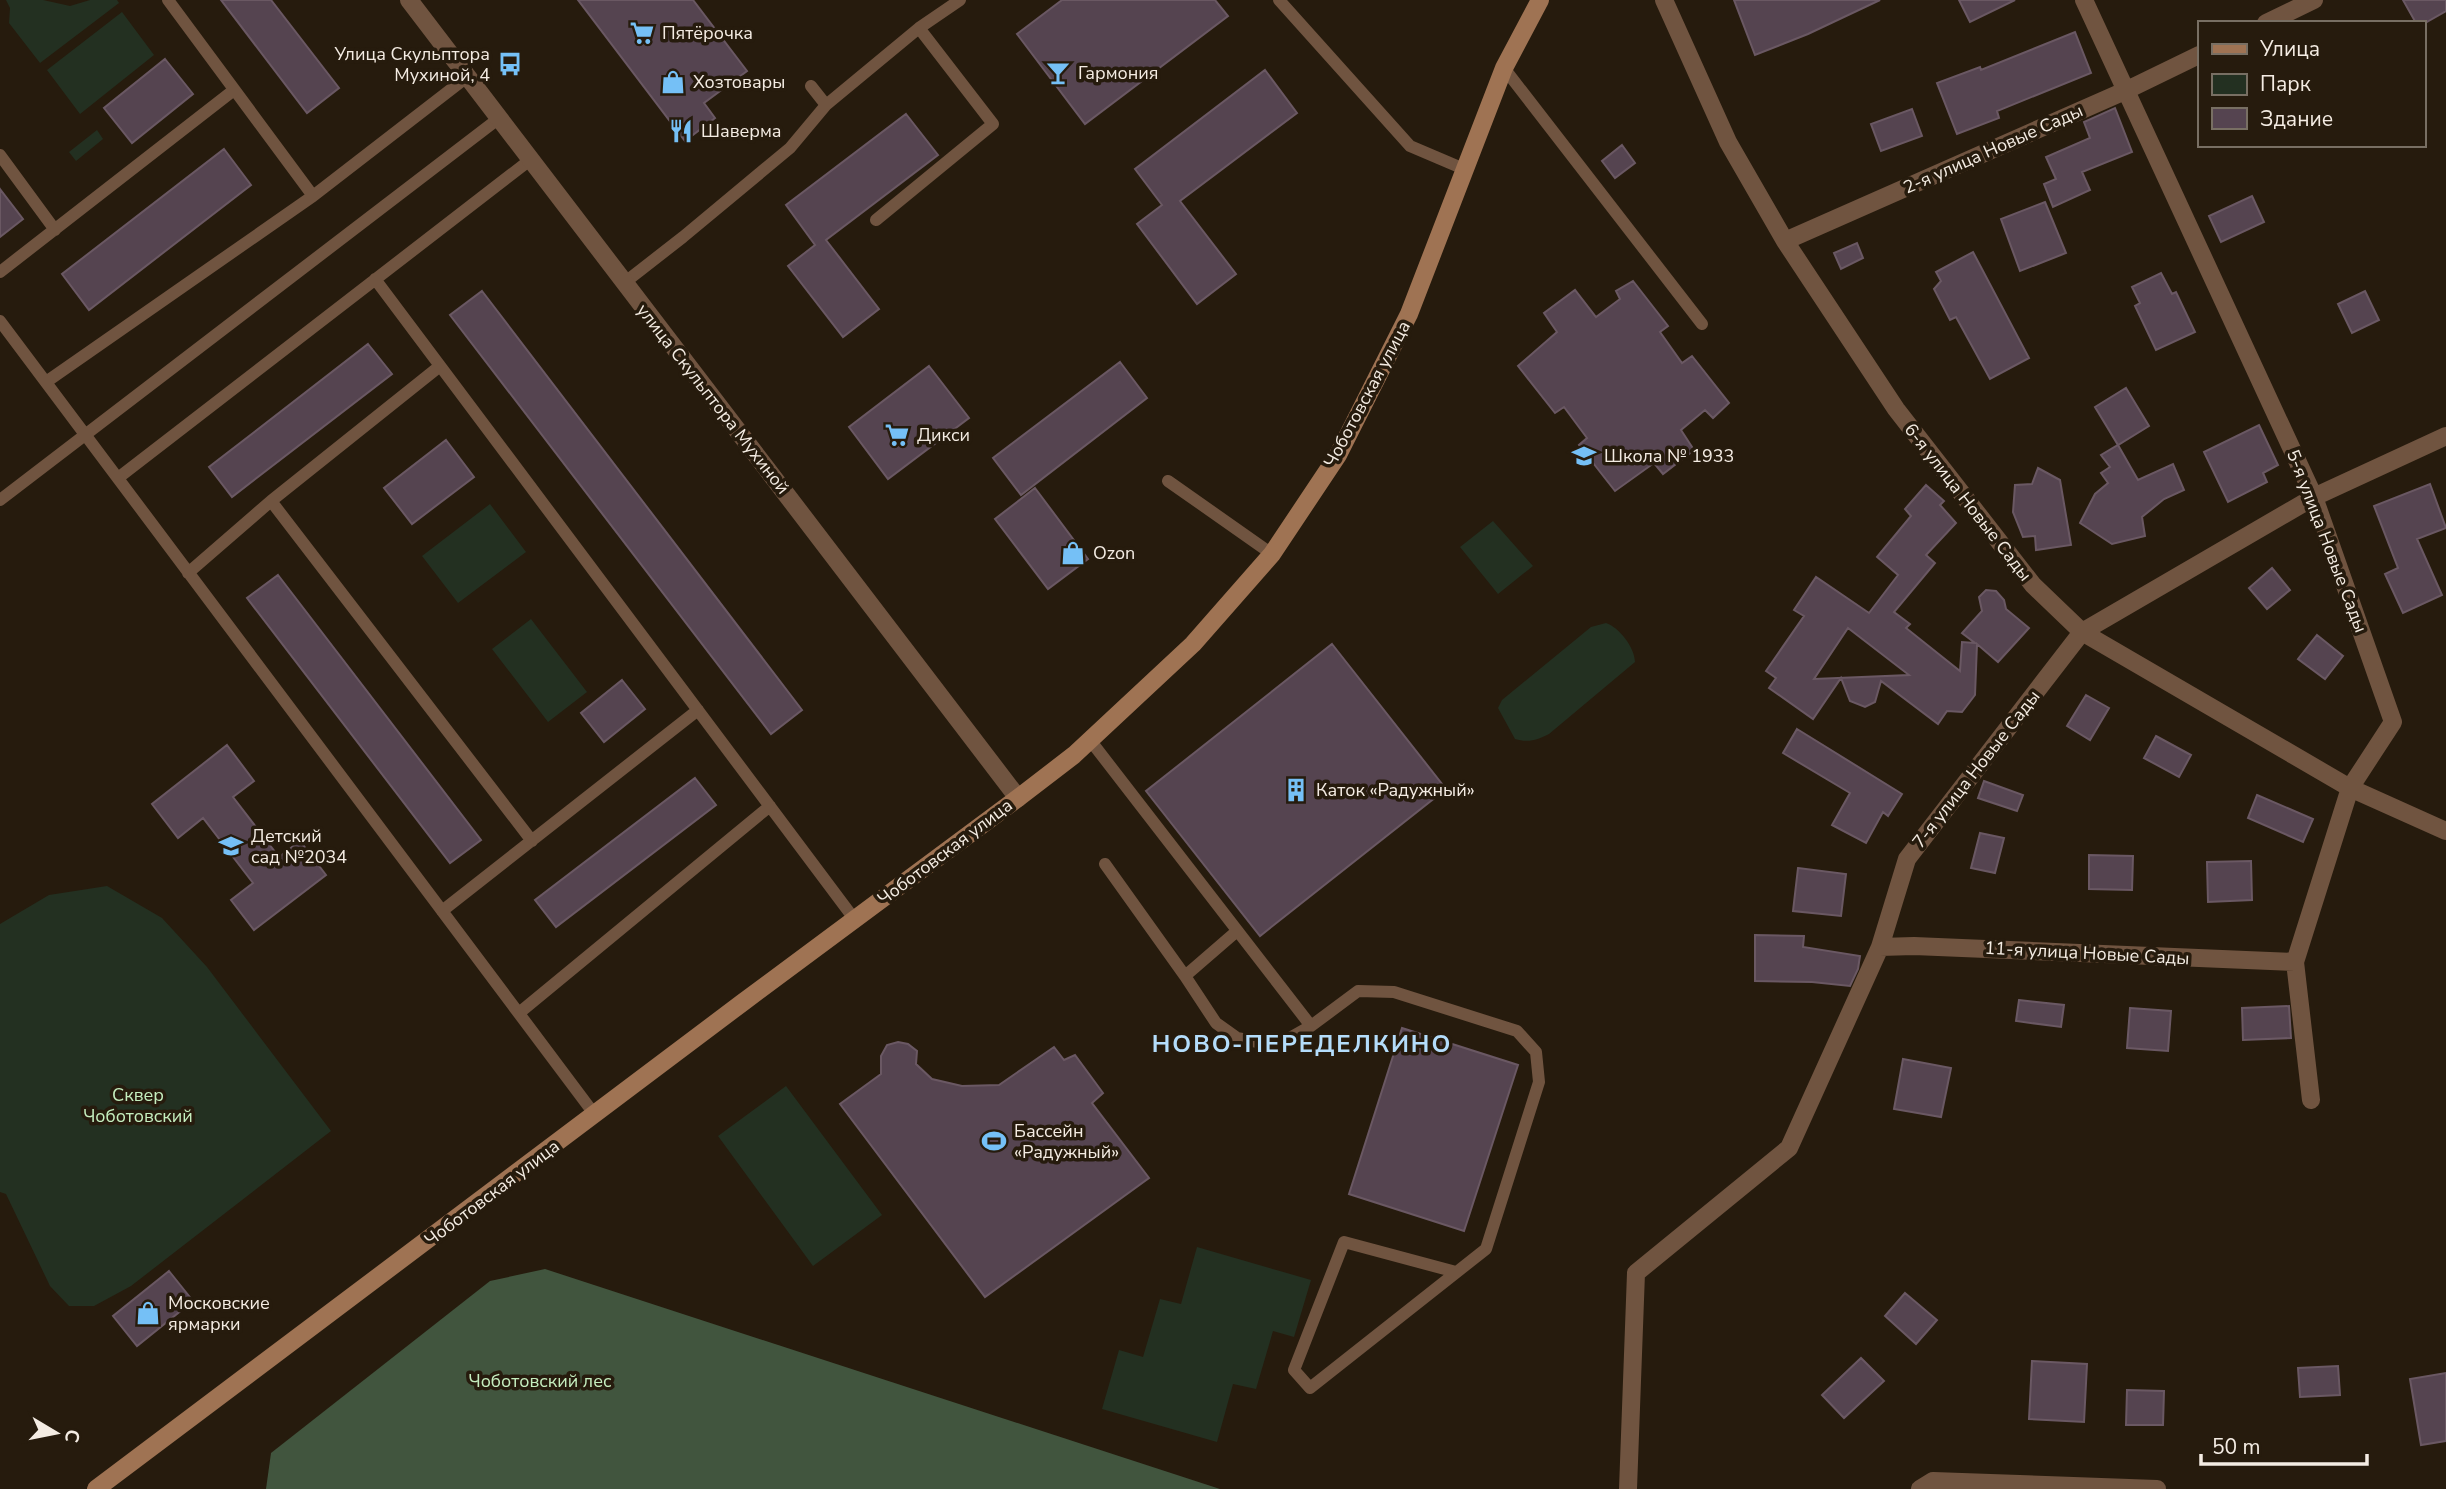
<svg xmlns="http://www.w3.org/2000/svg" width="2446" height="1489" font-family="'Nunito Sans',sans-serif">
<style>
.green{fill:#233021}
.forest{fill:#41553e}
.building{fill:#554450;stroke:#6a5863;stroke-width:2;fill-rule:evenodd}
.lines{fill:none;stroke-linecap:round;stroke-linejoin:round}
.service{stroke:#705440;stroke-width:12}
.minor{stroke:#705440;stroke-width:18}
.tertiary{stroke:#705440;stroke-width:18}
.secondary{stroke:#9f7353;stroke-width:18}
.labels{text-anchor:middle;stroke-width:7;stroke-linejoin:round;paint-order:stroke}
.poi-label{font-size:18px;fill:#f4ece3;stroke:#261b0d;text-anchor:start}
.street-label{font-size:18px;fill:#f4ece3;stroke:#261b0d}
.park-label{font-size:18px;fill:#c5eebf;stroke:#261b0d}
.district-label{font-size:24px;font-weight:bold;letter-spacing:2px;fill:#b4ddfb;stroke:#261b0d}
</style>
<rect width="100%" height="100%" fill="#261b0d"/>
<path class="green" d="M 6,0 L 43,0 L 70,6 L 90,0 L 117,0 L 119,3 L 40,63 L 9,23 L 10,8 Z
M 122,12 L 154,55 L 80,114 L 47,70 Z
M 97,130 L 103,139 L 76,161 L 69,152 Z
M 490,504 L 526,552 L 458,603 L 422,556 Z
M 1493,521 L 1533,566 L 1498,594 L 1460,547 Z
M 531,619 L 587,692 L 548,722 L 492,649 Z
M 1606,623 C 1619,627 1635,648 1635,662 L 1549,734 C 1537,740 1529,743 1515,739 L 1498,708 L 1502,700 L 1591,627 Z
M 107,886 L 162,918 L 207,967 L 331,1131 L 131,1286 L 94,1306 L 69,1306 L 50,1286 L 6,1194 L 0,1192 L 0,924 L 49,895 Z
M 786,1086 L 882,1215 L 813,1266 L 718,1136 Z
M 1197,1247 L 1311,1280 L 1294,1337 L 1273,1331 L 1256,1389 L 1233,1384 L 1217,1442 L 1102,1409 L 1119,1350 L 1143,1357 L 1160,1299 L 1181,1304 Z"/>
<path class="forest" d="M 545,1269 L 1220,1489 L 266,1489 L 271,1453 L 490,1281 Z"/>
<path class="building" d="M 221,0 L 271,0 L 339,88 L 307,113 Z
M 578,0 L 693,0 L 747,71 L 704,103 L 715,118 L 685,141 Z
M 1062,0 L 1215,0 L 1228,16 L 1085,124 L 1017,34 Z
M 1734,0 L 1880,0 L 1808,34 L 1755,55 Z
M 1959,0 L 2015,0 L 1970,22 Z
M 2403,0 L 2446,0 L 2446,11 L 2425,23 L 2416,23 Z
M 2075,32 L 2091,73 L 1997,111 L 1999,118 L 1957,134 L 1937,83 L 1980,67 L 1981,70 Z
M 165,59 L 193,94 L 132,143 L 104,108 Z
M 1265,70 L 1297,113 L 1180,201 L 1236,274 L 1197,304 L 1137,224 L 1162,205 L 1135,169 Z
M 2115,108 L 2132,152 L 2082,172 L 2090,190 L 2053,207 L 2044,184 L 2056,179 L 2046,157 L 2090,138 L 2084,122 Z
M 1912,109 L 1922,136 L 1881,151 L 1871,124 Z
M 906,114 L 938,155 L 826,240 L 879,309 L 843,337 L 788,266 L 815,245 L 786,205 Z
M 1622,145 L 1635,163 L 1615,178 L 1602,161 Z
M 224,149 L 251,185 L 89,310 L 62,274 Z
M 0,189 L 23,219 L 0,237 Z
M 2252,196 L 2264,222 L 2221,242 L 2209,216 Z
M 2045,202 L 2066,253 L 2020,271 L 2001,219 Z
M 1857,243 L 1863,258 L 1841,269 L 1834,253 Z
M 1973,252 L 2029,358 L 1990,379 L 1956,317 L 1950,320 L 1934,289 L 1941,281 L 1936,272 Z
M 2161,273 L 2172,294 L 2176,292 L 2195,332 L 2156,350 L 2135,306 L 2140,303 L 2132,287 Z
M 1633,281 L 1668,326 L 1660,332 L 1682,363 L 1692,356 L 1729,403 L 1713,418 L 1705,410 L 1681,430 L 1694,450 L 1663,474 L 1654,463 L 1615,491 L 1579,445 L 1587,438 L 1564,407 L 1555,413 L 1518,366 L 1557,332 L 1544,313 L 1575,290 L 1596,317 L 1620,299 L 1616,291 Z
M 482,291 L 802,710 L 771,734 L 450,315 Z
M 2365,291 L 2379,320 L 2352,333 L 2338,304 Z
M 368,344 L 392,374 L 232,497 L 209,467 Z
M 1120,362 L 1147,398 L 1021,495 L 993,458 Z
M 929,366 L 969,418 L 888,479 L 849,427 Z
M 2126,388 L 2149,426 L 2118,445 L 2095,407 Z
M 2259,425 L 2278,465 L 2263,473 L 2267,482 L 2228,502 L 2204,452 Z
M 446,440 L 474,477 L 412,524 L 384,488 Z
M 2118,445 L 2138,480 L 2173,464 L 2184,490 L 2164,499 L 2142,517 L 2145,536 L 2112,544 L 2080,523 L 2095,494 L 2108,483 L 2101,473 L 2110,467 L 2101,455 Z
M 2038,468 L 2060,480 L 2071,545 L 2036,550 L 2035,536 L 2023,537 L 2013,512 L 2015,485 L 2032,484 Z
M 2430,484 L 2446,528 L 2417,539 L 2442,595 L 2403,613 L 2385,574 L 2398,568 L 2374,506 Z
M 1926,485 L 1944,501 L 1940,505 L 1956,523 L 1926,555 L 1935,563 L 1894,612 L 1910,624 L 1906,628 L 1960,671 L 1962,642 L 1975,643 L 1962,633 L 1982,611 L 1979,597 L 1986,590 L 1996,591 L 2004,600 L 2006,609 L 2029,628 L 1998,662 L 1977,644 L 1975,695 L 1962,712 L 1947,711 L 1938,724 L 1881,681 L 1875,702 L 1865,707 L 1850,701 L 1841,678 L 1813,719 L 1769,688 L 1776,678 L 1766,671 L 1804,616 L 1794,610 L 1816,577 L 1869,613 L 1898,575 L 1877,557 L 1911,516 L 1905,509 ZM 1848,628 L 1909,675 L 1814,679 Z
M 1035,488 L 1088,559 L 1048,589 L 995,519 Z
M 2272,568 L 2290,590 L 2267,609 L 2249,588 Z
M 278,575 L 481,840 L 450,863 L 247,598 Z
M 2317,635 L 2343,656 L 2325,679 L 2298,659 Z
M 1332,644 L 1446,789 L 1260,936 L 1146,791 Z
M 622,680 L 645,709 L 604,742 L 581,713 Z
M 2086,695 L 2109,708 L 2090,740 L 2067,726 Z
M 1797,729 L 1902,794 L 1888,816 L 1883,812 L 1866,843 L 1832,825 L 1850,793 L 1783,753 Z
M 2156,736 L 2191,755 L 2179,777 L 2144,758 Z
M 227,745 L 254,781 L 233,797 L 279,857 L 300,841 L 326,875 L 254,930 L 231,900 L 253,883 L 203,818 L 178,838 L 152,804 Z
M 695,778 L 716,805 L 556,927 L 535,900 Z
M 1984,781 L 2023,795 L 2017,811 L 1978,798 Z
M 2257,795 L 2313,819 L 2303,842 L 2248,818 Z
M 1980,833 L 2004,838 L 1995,873 L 1971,868 Z
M 2089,855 L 2133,856 L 2132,890 L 2089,889 Z
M 2251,861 L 2252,900 L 2208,902 L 2207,862 Z
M 1798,868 L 1846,874 L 1841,916 L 1793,911 Z
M 1755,935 L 1804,936 L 1803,947 L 1860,956 L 1858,969 L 1850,986 L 1812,982 L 1755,981 Z
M 2019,1000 L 2064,1005 L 2061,1027 L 2016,1021 Z
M 2289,1006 L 2291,1038 L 2243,1040 L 2242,1008 Z
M 2130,1008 L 2171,1011 L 2168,1051 L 2127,1048 Z
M 1402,1028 L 1518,1065 L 1464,1231 L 1349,1194 Z
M 898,1042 L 908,1044 L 917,1051 L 916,1064 L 932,1079 L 962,1086 L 999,1085 L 1054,1047 L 1064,1060 L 1075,1055 L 1103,1093 L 1092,1103 L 1149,1178 L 985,1297 L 840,1104 L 881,1074 L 881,1056 L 887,1045 Z
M 1903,1059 L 1951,1068 L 1941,1117 L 1894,1109 Z
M 169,1271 L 193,1301 L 137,1346 L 113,1316 Z
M 1905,1293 L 1937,1320 L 1916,1344 L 1885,1316 Z
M 1861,1358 L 1884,1381 L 1844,1418 L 1822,1395 Z
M 2032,1361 L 2087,1364 L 2084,1422 L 2029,1419 Z
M 2338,1366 L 2340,1395 L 2300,1397 L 2298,1368 Z
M 2446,1373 L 2446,1441 L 2421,1445 L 2410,1379 Z
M 2127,1390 L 2164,1391 L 2163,1425 L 2126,1425 Z"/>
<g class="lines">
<path class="service" d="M 168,0 L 313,196
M 1279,0 L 1410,146 L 1464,169
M 1504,68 L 1702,324
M 811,86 L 826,105
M 0,155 L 55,230
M 876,220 L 993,124 L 919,28
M 0,272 L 234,90
M 375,279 L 855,920
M 624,283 L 683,237 L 790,148 L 826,105 L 919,28 L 960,0
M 0,321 L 595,1115
M 46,382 L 313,196 L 467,77
M 118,478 L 530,160
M 1168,481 L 1272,554
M 0,500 L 498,119
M 271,501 L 532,841
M 188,573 L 271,501 L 440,366
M 1090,740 L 1311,1026 L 1358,991 L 1394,992 L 1517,1031 L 1536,1052 L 1539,1082 L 1486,1249 L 1310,1388 L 1294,1370 L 1344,1242 L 1456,1272
M 1105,864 L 1185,976 L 1216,1023 L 1237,1038 L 1263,1043 L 1288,1039 L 1311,1026
M 442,911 L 698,710
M 1185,976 L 1237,931
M 519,1013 L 770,806"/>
<path class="minor" d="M 1664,0 L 1728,142 L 1785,241 L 1896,409 L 2033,585 L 2082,632 L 2350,788 L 2446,831
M 2084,0 L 2314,497 L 2393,722 L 2350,788 L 2295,962 L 2311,1100
M 2266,23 L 2314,0
M 1785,241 L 2127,90 L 2199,55
M 1880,947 L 1914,946 L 2295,962
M 1628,1489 L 1636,1273 L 1789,1148 L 1880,947 L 1907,859 L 2082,632 L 2314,497 L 2446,436
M 1920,1489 L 1933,1481 L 2157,1489"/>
<path class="tertiary" d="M 409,0 L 1018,798"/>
<path class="secondary" d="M 96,1489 L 742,1003 L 1018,798 L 1074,755 L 1193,644 L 1272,554 L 1338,455 L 1409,314 L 1504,68 L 1540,0"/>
</g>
<defs>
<g id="supermarket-bare" transform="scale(1.89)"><path d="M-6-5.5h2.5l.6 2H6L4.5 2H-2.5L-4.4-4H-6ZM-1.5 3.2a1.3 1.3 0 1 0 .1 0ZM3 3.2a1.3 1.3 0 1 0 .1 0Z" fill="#75c0f6" stroke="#261b0d" stroke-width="2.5" paint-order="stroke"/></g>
<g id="bus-bare" transform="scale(1.89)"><path d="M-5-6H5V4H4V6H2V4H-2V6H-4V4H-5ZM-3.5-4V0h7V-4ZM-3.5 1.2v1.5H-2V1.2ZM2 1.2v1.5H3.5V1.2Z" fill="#75c0f6" stroke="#261b0d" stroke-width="2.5" paint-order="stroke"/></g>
<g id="bar-bare" transform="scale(1.89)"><path d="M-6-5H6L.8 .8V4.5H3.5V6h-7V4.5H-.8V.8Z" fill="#75c0f6" stroke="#261b0d" stroke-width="2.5" paint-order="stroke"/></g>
<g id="shop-bare" transform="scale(1.89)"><path d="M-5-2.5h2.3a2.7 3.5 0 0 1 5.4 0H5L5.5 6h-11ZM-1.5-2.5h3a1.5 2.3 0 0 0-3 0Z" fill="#75c0f6" stroke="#261b0d" stroke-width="2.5" paint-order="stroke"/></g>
<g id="restaurant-bare" transform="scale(1.89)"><path d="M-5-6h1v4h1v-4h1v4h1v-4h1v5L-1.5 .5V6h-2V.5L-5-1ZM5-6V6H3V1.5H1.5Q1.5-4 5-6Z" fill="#75c0f6" stroke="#261b0d" stroke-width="2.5" paint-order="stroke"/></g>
<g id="school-bare" transform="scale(1.89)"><path d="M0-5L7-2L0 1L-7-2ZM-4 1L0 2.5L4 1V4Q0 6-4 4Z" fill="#75c0f6" stroke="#261b0d" stroke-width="2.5" paint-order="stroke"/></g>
<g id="building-bare" transform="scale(1.89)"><path d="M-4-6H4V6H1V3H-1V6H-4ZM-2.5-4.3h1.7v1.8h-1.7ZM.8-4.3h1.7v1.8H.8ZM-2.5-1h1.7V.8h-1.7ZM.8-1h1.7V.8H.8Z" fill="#75c0f6" stroke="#261b0d" stroke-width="2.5" paint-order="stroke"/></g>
<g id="stadium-bare" transform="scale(1.89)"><path d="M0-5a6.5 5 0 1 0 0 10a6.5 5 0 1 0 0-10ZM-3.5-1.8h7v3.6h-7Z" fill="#75c0f6" stroke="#261b0d" stroke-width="2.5" paint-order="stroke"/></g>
</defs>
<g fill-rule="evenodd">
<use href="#supermarket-bare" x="642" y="33"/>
<use href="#bus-bare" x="510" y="64"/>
<use href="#bar-bare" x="1058" y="73"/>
<use href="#shop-bare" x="673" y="82"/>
<use href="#restaurant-bare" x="681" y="131"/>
<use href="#supermarket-bare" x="897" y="435"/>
<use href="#school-bare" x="1584" y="456"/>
<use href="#shop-bare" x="1073" y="553"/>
<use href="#building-bare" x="1296" y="790"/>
<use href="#school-bare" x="231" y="846"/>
<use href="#stadium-bare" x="994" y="1141"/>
<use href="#shop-bare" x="148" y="1313"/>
</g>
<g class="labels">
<g class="poi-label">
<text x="662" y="39">Пятёрочка</text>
<text x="490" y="60" text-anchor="end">Улица Скульптора<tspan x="490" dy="21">Мухиной, 4</tspan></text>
<text x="1078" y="79">Гармония</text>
<text x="693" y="88">Хозтовары</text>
<text x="701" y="137">Шаверма</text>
<text x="917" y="441">Дикси</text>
<text x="1604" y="462">Школа № 1933</text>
<text x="1093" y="559">Ozon</text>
<text x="1316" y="796">Каток «Радужный»</text>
<text x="251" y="842">Детский<tspan x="251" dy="21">сад №2034</tspan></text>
<text x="1014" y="1137">Бассейн<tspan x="1014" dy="21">«Радужный»</tspan></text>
<text x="168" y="1309">Московские<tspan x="168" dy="21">ярмарки</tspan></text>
</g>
<g class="street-label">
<text transform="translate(1993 149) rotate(-24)" y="6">2-я улица Новые Сады</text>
<text transform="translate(1367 394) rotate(-62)" y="6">Чоботовская улица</text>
<text transform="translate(713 399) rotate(52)" y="6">улица Скульптора Мухиной</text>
<text transform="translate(1968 502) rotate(52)" y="6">6-я улица Новые Сады</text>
<text transform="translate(2327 541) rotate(69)" y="6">5-я улица Новые Сады</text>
<text transform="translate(1976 769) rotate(-52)" y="6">7-я улица Новые Сады</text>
<text transform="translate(945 852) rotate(-37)" y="6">Чоботовская улица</text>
<text transform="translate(2087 953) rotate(3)" y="6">11-я улица Новые Сады</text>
<text transform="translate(492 1193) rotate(-37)" y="6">Чоботовская улица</text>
</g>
<g class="park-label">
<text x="138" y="1101">Сквер<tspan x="138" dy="21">Чоботовский</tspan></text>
<text x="540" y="1387">Чоботовский лес</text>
</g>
<g class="district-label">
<text x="1302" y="1052">НОВО-ПЕРЕДЕЛКИНО</text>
</g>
</g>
<rect x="2198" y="21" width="228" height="126" fill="#261b0d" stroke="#786f63" stroke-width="2"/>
<rect x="2212" y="44" width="35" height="10" fill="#9f7353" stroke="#786f63" stroke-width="2"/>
<text x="2260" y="56" font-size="21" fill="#f4ece3">Улица</text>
<rect x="2212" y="74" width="35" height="21" fill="#233021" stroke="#786f63" stroke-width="2"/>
<text x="2260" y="91" font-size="21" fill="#f4ece3">Парк</text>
<rect x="2212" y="108" width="35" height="21" fill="#554450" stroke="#786f63" stroke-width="2"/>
<text x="2260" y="126" font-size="21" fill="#f4ece3">Здание</text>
<g transform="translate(56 1433) rotate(100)" stroke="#261b0d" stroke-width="5" paint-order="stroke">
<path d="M0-5L12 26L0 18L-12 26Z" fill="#f4ece3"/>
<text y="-10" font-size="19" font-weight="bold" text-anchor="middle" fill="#f4ece3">С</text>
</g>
<path d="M2201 1454v10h166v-10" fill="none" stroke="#f4ece3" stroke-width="3.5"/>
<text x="2212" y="1454" font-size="21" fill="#f4ece3" stroke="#261b0d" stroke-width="5" paint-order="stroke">50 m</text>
</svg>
